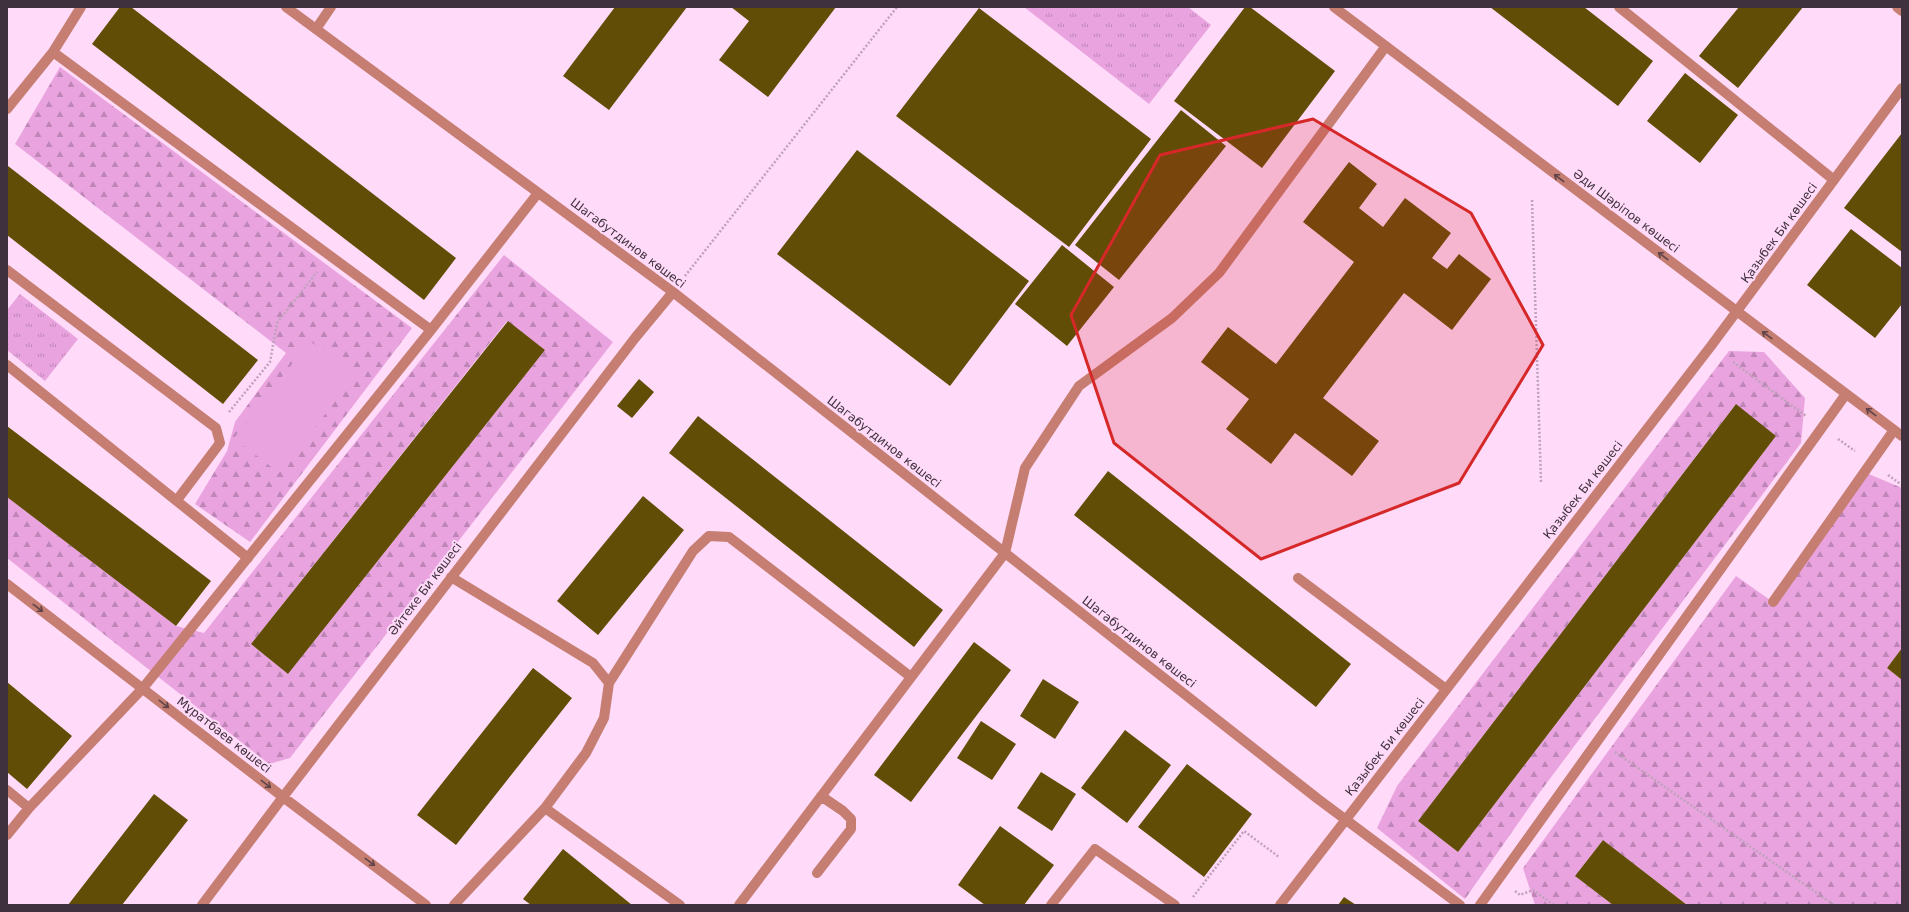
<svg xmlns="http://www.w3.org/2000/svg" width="1909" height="912" font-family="'DejaVu Sans',sans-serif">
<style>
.grass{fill:url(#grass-tufts)}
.forest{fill:url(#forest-firs);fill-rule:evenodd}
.pitch{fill:#e9a4e0}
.building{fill:#614d05}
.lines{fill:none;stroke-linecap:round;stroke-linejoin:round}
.path{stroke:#bfa2bb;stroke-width:2.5;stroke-dasharray:2 2;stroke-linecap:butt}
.minor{stroke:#c57e71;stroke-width:10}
.oneway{stroke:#60444a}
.marked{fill:#d62828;fill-opacity:0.2;stroke:#d62828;stroke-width:3;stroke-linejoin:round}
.labels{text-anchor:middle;stroke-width:4;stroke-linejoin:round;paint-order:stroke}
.street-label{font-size:12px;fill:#3f313d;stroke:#ffdaf9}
</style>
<defs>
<pattern id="grass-tufts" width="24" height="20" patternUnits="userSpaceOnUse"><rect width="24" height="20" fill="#e9a4e0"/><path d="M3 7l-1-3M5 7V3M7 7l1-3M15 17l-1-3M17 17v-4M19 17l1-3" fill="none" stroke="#be86b7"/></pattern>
<pattern id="forest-firs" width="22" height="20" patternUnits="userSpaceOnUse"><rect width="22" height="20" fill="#e9a4e0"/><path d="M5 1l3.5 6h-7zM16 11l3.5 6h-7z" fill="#be86b7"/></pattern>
</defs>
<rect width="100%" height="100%" fill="#ffdaf9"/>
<path class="grass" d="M 1024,7 L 1188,7 L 1211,25 L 1149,104 Z
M 20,294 L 78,339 L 45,381 L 7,350 L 7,310 Z"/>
<path class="forest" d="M 60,67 L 412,328 L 250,542 L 195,504 L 227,451 L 235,422 L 286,353 L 15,144 Z
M 504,255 L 613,342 L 290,758 L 269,764 L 7,558 L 7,497 L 176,626 L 204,633 ZM 507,321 L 545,350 L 288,674 L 251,644 Z
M 1729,351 L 1764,352 L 1805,398 L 1801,443 L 1540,792 L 1465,899 L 1377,828 L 1397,786 ZM 1735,405 L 1776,436 L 1458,852 L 1418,821 Z
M 1864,472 L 1902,488 L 1902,648 L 1887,668 L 1902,680 L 1902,905 L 1687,905 L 1603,840 L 1575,876 L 1613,905 L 1535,905 L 1523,868 L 1736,576 L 1773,602 Z"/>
<path class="pitch" d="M 310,341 L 355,376 L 279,473 L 234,438 Z"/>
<path class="building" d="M 120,7 L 131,7 L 456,258 L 424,300 L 92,44 Z
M 615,7 L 687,7 L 609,110 L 563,76 Z
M 731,7 L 836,7 L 768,97 L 719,60 L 749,21 Z
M 1245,7 L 1250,7 L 1335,71 L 1262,168 L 1174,101 Z
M 1490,7 L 1584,7 L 1653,61 L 1618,106 Z
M 1739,7 L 1803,7 L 1738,88 L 1699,56 Z
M 979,8 L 1151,139 L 1069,247 L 896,116 Z
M 1685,73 L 1738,115 L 1700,163 L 1647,121 Z
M 1181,110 L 1226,146 L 1119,280 L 1075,245 Z
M 1902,133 L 1902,252 L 1844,208 Z
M 857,150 L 1029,281 L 950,386 L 777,254 Z
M 1349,162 L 1377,184 L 1359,208 L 1383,227 L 1405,198 L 1451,233 L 1432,258 L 1447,269 L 1459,254 L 1491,279 L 1452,330 L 1404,293 L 1323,398 L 1379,441 L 1352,476 L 1295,433 L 1271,464 L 1226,429 L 1249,399 L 1201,362 L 1228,327 L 1276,364 L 1354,262 L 1303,222 Z
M 8,166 L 258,360 L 223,404 L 7,235 Z
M 1851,229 L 1902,268 L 1902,304 L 1875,338 L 1807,285 Z
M 1062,245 L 1114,287 L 1067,346 L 1015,304 Z
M 508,321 L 545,350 L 288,674 L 251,644 Z
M 639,379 L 654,392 L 632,418 L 617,406 Z
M 1736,404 L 1776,436 L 1458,852 L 1418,821 Z
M 698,416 L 943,610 L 914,647 L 669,453 Z
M 7,426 L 211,581 L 176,626 L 7,497 Z
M 1108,471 L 1351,664 L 1316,707 L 1074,515 Z
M 643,496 L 684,530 L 598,635 L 557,601 Z
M 974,642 L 1011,670 L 911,802 L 874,775 Z
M 1902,648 L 1902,680 L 1887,668 Z
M 533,668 L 572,698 L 456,845 L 417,815 Z
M 1043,679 L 1079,702 L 1055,739 L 1020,716 Z
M 7,682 L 72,736 L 27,789 L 7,772 Z
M 981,721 L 1016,744 L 992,780 L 957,758 Z
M 1125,730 L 1171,765 L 1127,823 L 1081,788 Z
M 1187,764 L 1252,814 L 1204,877 L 1138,827 Z
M 1041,772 L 1076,794 L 1052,831 L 1017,808 Z
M 154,794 L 188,820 L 122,905 L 68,905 Z
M 1000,826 L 1054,865 L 1024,905 L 985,905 L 958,885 Z
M 1603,840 L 1687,905 L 1613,905 L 1575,876 Z
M 563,849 L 632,905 L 531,905 L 523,899 Z
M 1344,897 L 1356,905 L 1338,905 Z"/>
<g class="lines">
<path class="path" d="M 1532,200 L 1541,482
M 685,276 L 897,7
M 1733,362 L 1806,416
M 229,412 L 270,362 L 277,323 L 317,272
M 1838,439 L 1855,451
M 1888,475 L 1902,485
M 1615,752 L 1834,905
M 1515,891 L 1520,895 L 1533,890 L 1554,905
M 1193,897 L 1244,831 L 1279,857"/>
<path class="minor" d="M 286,7 L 673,292 L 1318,799 L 1460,905
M 1334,7 L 1902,436
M 1619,7 L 1834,180
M 1897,7 L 1902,11
M 316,29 L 331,7
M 53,52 L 431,330
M 7,109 L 53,52 L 81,7
M 7,270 L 216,428 L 220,443 L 177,500
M 7,365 L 248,558
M 451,577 L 593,663 L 609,683 L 604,718 L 586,753 L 545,808 L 454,905
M 1298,578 L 1446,689
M 7,584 L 283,797 L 426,905
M 1773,602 L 1894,430
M 609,683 L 693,551 L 709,536 L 729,537 L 911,677
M 7,790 L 29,808
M 545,808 L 680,905
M 7,835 L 29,808 L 143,688 L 431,330 L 538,193
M 817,873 L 851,829 L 851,819 L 843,811 L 821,796
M 202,905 L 283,797 L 635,338 L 673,292
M 739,905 L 1005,553 L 1025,468 L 1079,386 L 1172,318 L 1219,273 L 1386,46
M 1051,905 L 1095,849 L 1175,905
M 1280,905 L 1711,346 L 1902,88
M 1480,905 L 1846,394"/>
</g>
<defs><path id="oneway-shaft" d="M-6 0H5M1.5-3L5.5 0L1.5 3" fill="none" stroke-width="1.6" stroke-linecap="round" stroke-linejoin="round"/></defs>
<g class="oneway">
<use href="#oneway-shaft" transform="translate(1559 178) rotate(-143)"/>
<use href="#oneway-shaft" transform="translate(1663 256) rotate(-143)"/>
<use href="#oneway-shaft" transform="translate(1767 335) rotate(-143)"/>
<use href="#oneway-shaft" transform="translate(1871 412) rotate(-143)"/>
<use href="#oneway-shaft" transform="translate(38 608) rotate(37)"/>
<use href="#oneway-shaft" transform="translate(164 704) rotate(38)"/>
<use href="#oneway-shaft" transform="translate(266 784) rotate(38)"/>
<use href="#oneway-shaft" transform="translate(370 862) rotate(37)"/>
</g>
<path class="marked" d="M 1313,119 L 1471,213 L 1543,345 L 1459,483 L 1261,559 L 1114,443 L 1071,315 L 1160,155 Z"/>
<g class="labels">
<g class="street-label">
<text transform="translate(1626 211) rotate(37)" y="4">Әди Шәріпов көшесі</text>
<text transform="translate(1779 233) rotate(-54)" y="4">Қазыбек Би көшесі</text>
<text transform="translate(628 243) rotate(37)" y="4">Шагабутдинов көшесі</text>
<text transform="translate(884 442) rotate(38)" y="4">Шагабутдинов көшесі</text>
<text transform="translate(1583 490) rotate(-52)" y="4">Қазыбек Би көшесі</text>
<text transform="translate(425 589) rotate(-53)" y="4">Әйтеке Би көшесі</text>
<text transform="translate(1139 642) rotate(38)" y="4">Шагабутдинов көшесі</text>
<text transform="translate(224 735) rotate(38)" y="4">Мұратбаев көшесі</text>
<text transform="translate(1385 747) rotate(-52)" y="4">Қазыбек Би көшесі</text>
</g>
</g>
<rect width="1909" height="912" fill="none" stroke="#3f313d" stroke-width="16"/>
</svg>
